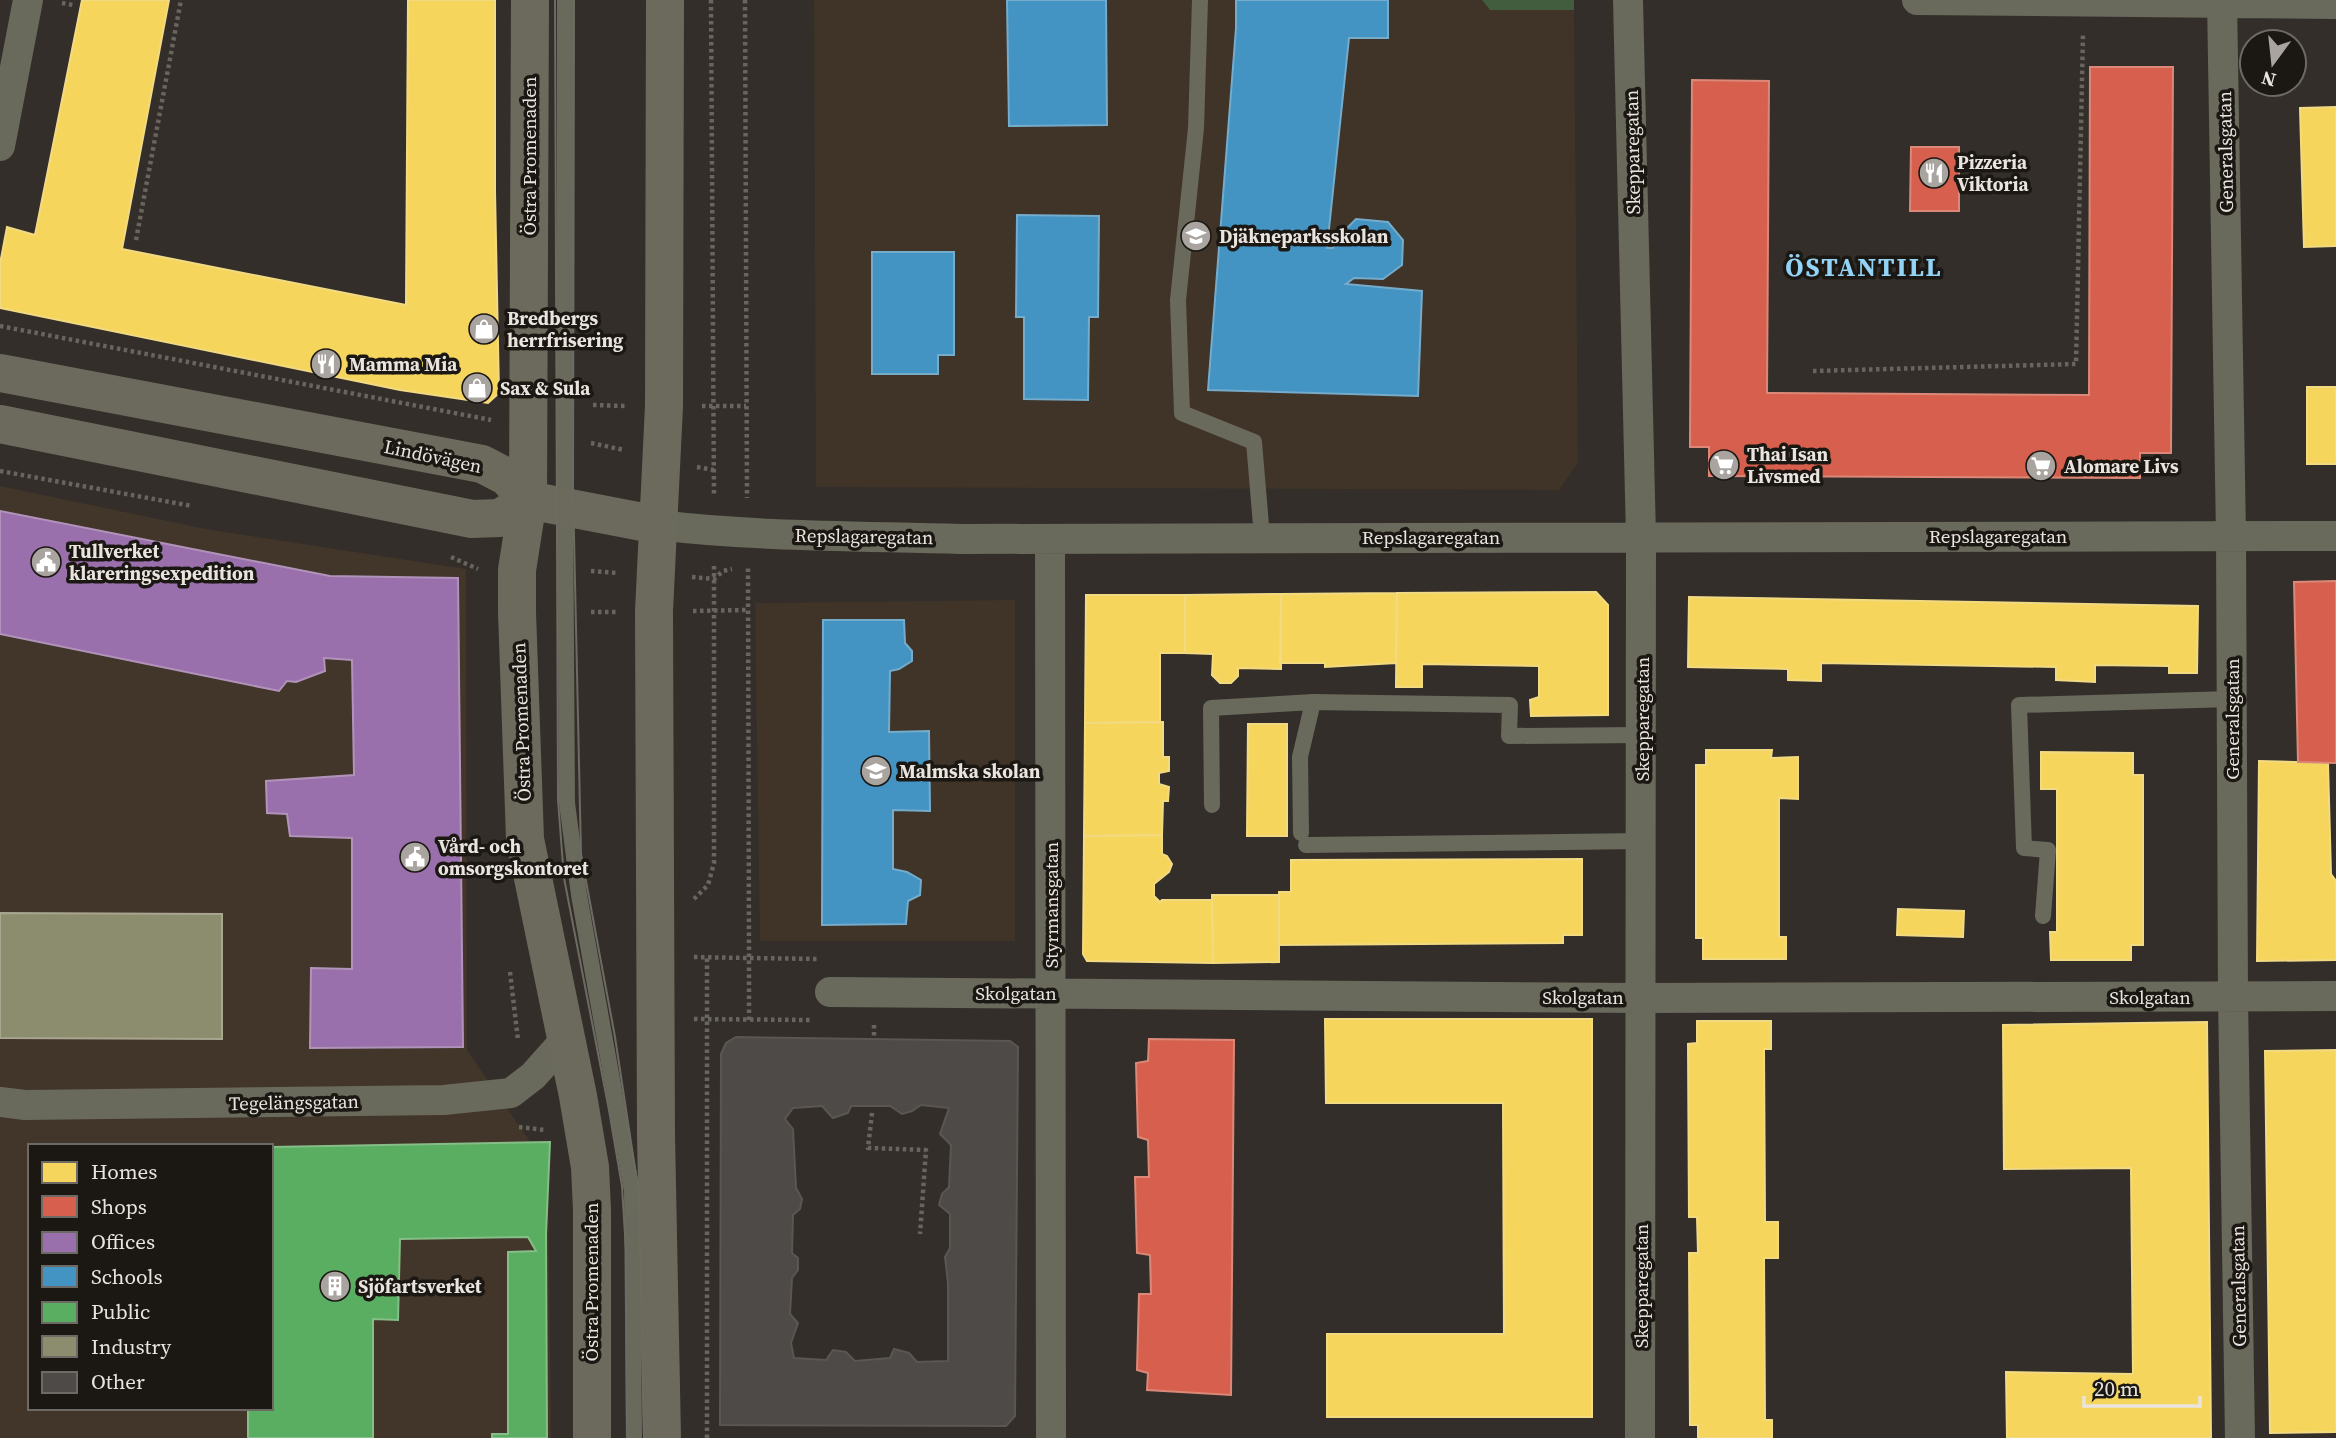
<svg xmlns="http://www.w3.org/2000/svg" width="2336" height="1438" font-family="'Source Serif 4',serif">
<style>
.built{fill:#423529;fill-rule:evenodd}
.education{fill:#3f3427}
.green{fill:#415d3e}
.homes{fill:#f6d55c;stroke:#f2da83;stroke-width:2}
.shops{fill:#d6604d;stroke:#dc8878;stroke-width:2}
.offices{fill:#9970ab;stroke:#b193ba;stroke-width:2}
.schools{fill:#4393c3;stroke:#75abcb;stroke-width:2}
.public{fill:#5aae61;stroke:#85be86;stroke-width:2}
.industry{fill:#8c8c6e;stroke:#a8a690;stroke-width:2}
.building{fill:#4e4a47;stroke:#5a5651;stroke-width:2;fill-rule:evenodd}
.lines{fill:none;stroke-linecap:round;stroke-linejoin:round}
.path{stroke:#67655d;stroke-width:4.5;stroke-dasharray:3.5 3.5;stroke-linecap:butt}
.service{stroke:#69695c;stroke-width:16}
.minor{stroke:#69695c;stroke-width:30}
.secondary{stroke:#6c6a5d;stroke-width:38}
.tram{stroke:#6d6b63;stroke-width:2}
.labels{text-anchor:middle;stroke-width:7;stroke-linejoin:round;paint-order:stroke}
.street-label{font-size:19px;fill:#e9e4de;stroke:#1b1713}
.poi-label{font-size:19px;font-weight:bold;fill:#e9e4de;stroke:#1b1713;text-anchor:start}
.district-label{font-size:26px;font-weight:bold;letter-spacing:2px;fill:#93d3f5;stroke:#1b1713}
</style>
<rect width="100%" height="100%" fill="#332e2a"/>
<path class="built" d="M 0,486 L 206,529 L 466,569 L 467,1050 L 548,1168 L 551,1438 L 0,1438 ZM 30,1146 L 271,1146 L 271,1408 L 30,1408 Z"/>
<path class="education" d="M 814,0 L 1574,0 L 1578,463 L 1559,490 L 816,487 Z
M 1015,600 L 1015,941 L 760,941 L 755,603 Z"/>
<path class="green" d="M 1482,0 L 1574,0 L 1574,10 L 1490,10 Z"/>
<path class="homes" d="M 82,0 L 169,0 L 122,249 L 406,305 L 408,0 L 495,0 L 495,191 L 499,393 L 488,403 L 400,390 L 0,308 L 0,264 L 7,227 L 35,235 Z
M 2336,107 L 2336,246 L 2304,247 L 2300,108 Z
M 2307,387 L 2336,387 L 2336,464 L 2307,464 Z
M 1596,592 L 1608,605 L 1608,715 L 1531,716 L 1530,700 L 1539,697 L 1539,666 L 1422,664 L 1422,687 L 1396,687 L 1397,593 Z
M 1397,593 L 1396,663 L 1325,667 L 1325,663 L 1280,663 L 1281,594 Z
M 1281,594 L 1281,669 L 1238,668 L 1238,676 L 1231,683 L 1220,683 L 1212,675 L 1213,654 L 1185,653 L 1185,595 Z
M 1086,595 L 1185,595 L 1185,653 L 1160,653 L 1160,722 L 1085,723 Z
M 1689,597 L 2198,606 L 2197,673 L 2169,673 L 2169,666 L 2095,665 L 2095,682 L 2056,680 L 2056,667 L 1821,663 L 1821,681 L 1788,680 L 1788,669 L 1688,667 Z
M 1163,722 L 1163,757 L 1169,757 L 1169,771 L 1159,773 L 1159,784 L 1169,787 L 1168,801 L 1163,801 L 1162,835 L 1084,836 L 1085,723 Z
M 1248,724 L 1287,724 L 1287,836 L 1247,836 Z
M 1706,750 L 1772,750 L 1771,758 L 1798,757 L 1798,799 L 1779,798 L 1779,937 L 1786,937 L 1786,959 L 1703,959 L 1703,938 L 1696,938 L 1696,765 L 1706,765 Z
M 2041,752 L 2133,753 L 2133,775 L 2143,775 L 2143,945 L 2131,945 L 2131,960 L 2051,960 L 2050,932 L 2057,932 L 2057,789 L 2041,789 Z
M 2259,761 L 2328,763 L 2331,874 L 2336,881 L 2336,960 L 2257,961 Z
M 1162,835 L 1162,854 L 1167,856 L 1172,864 L 1169,872 L 1154,884 L 1154,896 L 1160,902 L 1162,900 L 1212,900 L 1213,963 L 1087,961 L 1083,954 L 1084,836 Z
M 1582,859 L 1582,935 L 1563,935 L 1563,943 L 1279,945 L 1279,892 L 1291,892 L 1291,860 Z
M 1212,895 L 1279,895 L 1279,962 L 1213,963 Z
M 1898,909 L 1964,911 L 1963,937 L 1897,935 Z
M 1325,1019 L 1592,1019 L 1592,1417 L 1327,1417 L 1327,1334 L 1504,1334 L 1503,1103 L 1326,1103 Z
M 1697,1021 L 1771,1021 L 1771,1049 L 1764,1049 L 1765,1222 L 1778,1222 L 1778,1258 L 1764,1258 L 1765,1420 L 1772,1420 L 1772,1438 L 1698,1438 L 1698,1425 L 1690,1425 L 1689,1253 L 1698,1253 L 1697,1217 L 1689,1217 L 1688,1044 L 1697,1043 Z
M 2207,1022 L 2211,1438 L 2007,1438 L 2006,1372 L 2133,1374 L 2131,1168 L 2004,1169 L 2003,1025 Z
M 2336,1050 L 2336,1432 L 2270,1433 L 2265,1051 Z"/>
<path class="shops" d="M 2090,67 L 2173,67 L 2171,453 L 2140,453 L 2140,478 L 1709,476 L 1709,447 L 1690,447 L 1692,80 L 1769,81 L 1767,393 L 2089,395 Z
M 1911,147 L 1959,147 L 1959,211 L 1910,211 Z
M 2336,581 L 2336,763 L 2298,762 L 2294,582 Z
M 1149,1039 L 1234,1040 L 1231,1395 L 1147,1390 L 1148,1373 L 1137,1370 L 1139,1294 L 1151,1294 L 1150,1255 L 1137,1253 L 1135,1177 L 1149,1177 L 1148,1140 L 1138,1137 L 1136,1063 L 1148,1061 Z"/>
<path class="offices" d="M 0,511 L 330,576 L 458,578 L 463,1047 L 310,1048 L 311,968 L 352,969 L 352,838 L 290,836 L 287,814 L 267,813 L 266,781 L 354,775 L 352,660 L 324,658 L 325,671 L 296,682 L 287,681 L 279,691 L 0,634 Z"/>
<path class="schools" d="M 1007,0 L 1106,0 L 1107,125 L 1009,126 Z
M 1236,0 L 1388,0 L 1388,38 L 1349,38 L 1327,248 L 1333,248 L 1339,236 L 1356,219 L 1388,222 L 1403,240 L 1402,265 L 1383,279 L 1354,278 L 1346,284 L 1422,291 L 1418,396 L 1208,390 L 1236,28 Z
M 1017,215 L 1099,216 L 1098,317 L 1089,317 L 1088,400 L 1024,399 L 1024,317 L 1016,317 Z
M 872,252 L 954,252 L 954,355 L 938,355 L 938,374 L 872,374 Z
M 823,620 L 904,620 L 905,643 L 912,651 L 912,661 L 899,669 L 890,671 L 889,732 L 929,731 L 930,811 L 893,810 L 893,869 L 907,872 L 921,880 L 920,895 L 908,901 L 906,924 L 822,925 Z"/>
<path class="public" d="M 550,1142 L 546,1234 L 547,1438 L 492,1438 L 492,1434 L 508,1434 L 508,1252 L 536,1251 L 528,1237 L 400,1239 L 398,1320 L 373,1319 L 373,1438 L 248,1438 L 248,1408 L 271,1408 L 271,1147 Z"/>
<path class="industry" d="M 0,913 L 222,914 L 222,1039 L 0,1038 Z"/>
<path class="building" d="M 736,1037 L 1010,1041 L 1018,1047 L 1015,1416 L 1006,1426 L 720,1425 L 721,1054 L 726,1043 ZM 921,1105 L 949,1108 L 940,1134 L 951,1145 L 949,1187 L 942,1194 L 939,1205 L 950,1214 L 950,1248 L 945,1257 L 948,1283 L 948,1361 L 917,1362 L 909,1353 L 894,1349 L 890,1358 L 855,1361 L 846,1352 L 833,1350 L 826,1360 L 794,1358 L 791,1343 L 798,1323 L 790,1314 L 792,1278 L 798,1270 L 798,1258 L 792,1253 L 793,1215 L 800,1209 L 802,1199 L 796,1188 L 793,1129 L 785,1119 L 793,1108 L 822,1106 L 833,1118 L 848,1113 L 851,1106 L 890,1106 L 902,1114 L 912,1111 Z"/>
<g class="lines">
<path class="path" d="M 711,0 L 714,496
M 745,0 L 747,498
M 62,3 L 73,5
M 136,240 L 181,0
M 0,326 L 491,420
M 1813,371 L 2076,364 L 2083,34
M 593,405 L 626,406
M 702,406 L 746,406
M 591,443 L 624,450
M 697,467 L 714,470
M 0,471 L 192,506
M 451,557 L 478,569
M 591,571 L 617,573
M 692,577 L 714,579 L 723,571 L 732,569
M 693,611 L 748,610
M 591,612 L 617,612
M 694,899 L 708,885 L 714,863 L 714,564
M 694,957 L 749,958 L 748,566
M 510,972 L 518,1040
M 694,1019 L 811,1020
M 749,1020 L 749,958 L 819,959
M 874,1025 L 874,1039
M 872,1113 L 868,1148 L 926,1150 L 920,1234
M 519,1127 L 545,1130
M 707,1438 L 707,957"/>
<path class="service" d="M 565,0 L 565,489 L 567,803 L 579,895 L 632,1191 L 634,1438
M 1200,0 L 1196,128 L 1178,300 L 1182,413 L 1254,442 L 1262,537
M 1212,805 L 1211,708 L 1313,702
M 1301,833 L 1300,757 L 1313,702 L 1510,705 L 1509,736 L 1642,735
M 1306,845 L 1642,841
M 2043,916 L 2048,850 L 2024,848 L 2019,705 L 2232,699"/>
<path class="minor" d="M 1628,0 L 1641,537 L 1640,1438
M 1917,0 L 2336,4
M 2222,0 L 2231,536 L 2233,997 L 2240,1438
M 0,146 L 28,0
M 658,525 C 758,537 859,536 960,539 L 2336,536
M 1050,539 L 1051,1438
M 830,992 L 1642,998 L 2336,996
M 0,1102 L 25,1105 L 444,1100 L 511,1093 L 533,1076 L 566,1039"/>
<path class="secondary" d="M 530,0 L 528,500 L 517,570 L 517,612 L 525,839 L 578,1096 L 590,1167 L 592,1210 L 592,1438
M 0,373 L 482,464 L 507,477 L 528,500
M 0,424 L 472,519 L 500,518 L 528,500
M 528,500 L 658,525
M 662,1438 L 656,1135 L 654,611 L 664,406 L 665,0"/>
<path class="tram" d="M 555,0 L 558,800 L 564,878 L 609,1110 L 622,1186 L 626,1251 L 627,1438
M 574,0 L 573,491 L 581,854 L 615,1037 L 639,1195 L 644,1438"/>
</g>
<defs>
<g id="restaurant-disc" transform="scale(1.575)"><circle r="9.5" fill="#a9a49f" stroke="#1b1713"/><path d="M-5-6h1v4h1v-4h1v4h1v-4h1v5L-1.5 .5V6h-2V.5L-5-1ZM5-6V6H3V1.5H1.5Q1.5-4 5-6Z" fill="#fff"/></g>
<g id="school-disc" transform="scale(1.575)"><circle r="9.5" fill="#a9a49f" stroke="#1b1713"/><path d="M0-5L7-2L0 1L-7-2ZM-4 1L0 2.5L4 1V4Q0 6-4 4Z" fill="#fff"/></g>
<g id="shop-disc" transform="scale(1.575)"><circle r="9.5" fill="#a9a49f" stroke="#1b1713"/><path d="M-5-2.5h2.3a2.7 3.5 0 0 1 5.4 0H5L5.5 6h-11ZM-1.5-2.5h3a1.5 2.3 0 0 0-3 0Z" fill="#fff"/></g>
<g id="supermarket-disc" transform="scale(1.575)"><circle r="9.5" fill="#a9a49f" stroke="#1b1713"/><path d="M-6-5.5h2.5l.6 2H6L4.5 2H-2.5L-4.4-4H-6ZM-1.5 3.2a1.3 1.3 0 1 0 .1 0ZM3 3.2a1.3 1.3 0 1 0 .1 0Z" fill="#fff"/></g>
<g id="civic-disc" transform="scale(1.575)"><circle r="9.5" fill="#a9a49f" stroke="#1b1713"/><path d="M-.6-6.5H3V-4.5H.6V-3L4-1V1h2V6H-6V1h2V-1L-.6-3ZM-1.2 2.5V6h2.4V2.5Z" fill="#fff"/></g>
<g id="building-disc" transform="scale(1.575)"><circle r="9.5" fill="#a9a49f" stroke="#1b1713"/><path d="M-4-6H4V6H1V3H-1V6H-4ZM-2.5-4.3h1.7v1.8h-1.7ZM.8-4.3h1.7v1.8H.8ZM-2.5-1h1.7V.8h-1.7ZM.8-1h1.7V.8H.8Z" fill="#fff"/></g>
</defs>
<g fill-rule="evenodd">
<use href="#restaurant-disc" x="1934" y="173"/>
<use href="#school-disc" x="1196" y="236"/>
<use href="#shop-disc" x="484" y="329"/>
<use href="#restaurant-disc" x="326" y="364"/>
<use href="#shop-disc" x="477" y="388"/>
<use href="#supermarket-disc" x="1724" y="465"/>
<use href="#supermarket-disc" x="2041" y="466"/>
<use href="#civic-disc" x="46" y="562"/>
<use href="#school-disc" x="876" y="771"/>
<use href="#civic-disc" x="415" y="857"/>
<use href="#building-disc" x="335" y="1286"/>
</g>
<g class="labels">
<g class="street-label">
<text transform="translate(1632 152) rotate(-91)" y="7">Skepparegatan</text>
<text transform="translate(2225 152) rotate(-91)" y="7">Generalsgatan</text>
<text transform="translate(529 156) rotate(-90)" y="7">Östra Promenaden</text>
<text transform="translate(433 456) rotate(12)" y="7">Lindövägen</text>
<text transform="translate(864 536) rotate(1)" y="7">Repslagaregatan</text>
<text x="1998" y="543">Repslagaregatan</text>
<text x="1431" y="544">Repslagaregatan</text>
<text transform="translate(1642 719) rotate(-90)" y="7">Skepparegatan</text>
<text transform="translate(2232 719) rotate(-90)" y="7">Generalsgatan</text>
<text transform="translate(521 722) rotate(-92)" y="7">Östra Promenaden</text>
<text transform="translate(1051 905) rotate(-90)" y="7">Styrmansgatan</text>
<text x="1016" y="1000">Skolgatan</text>
<text x="1583" y="1004">Skolgatan</text>
<text x="2150" y="1004">Skolgatan</text>
<text transform="translate(294 1102) rotate(-1)" y="7">Tegelängsgatan</text>
<text transform="translate(591 1282) rotate(-90)" y="7">Östra Promenaden</text>
<text transform="translate(1641 1286) rotate(-90)" y="7">Skepparegatan</text>
<text transform="translate(2238 1286) rotate(-91)" y="7">Generalsgatan</text>
</g>
<g class="poi-label">
<text x="1957" y="169">Pizzeria<tspan x="1957" dy="22">Viktoria</tspan></text>
<text x="1219" y="243">Djäkneparksskolan</text>
<text x="507" y="325">Bredbergs<tspan x="507" dy="22">herrfrisering</tspan></text>
<text x="349" y="371">Mamma Mia</text>
<text x="500" y="395">Sax &amp; Sula</text>
<text x="1747" y="461">Thai Isan<tspan x="1747" dy="22">Livsmed</tspan></text>
<text x="2064" y="473">Alomare Livs</text>
<text x="69" y="558">Tullverket<tspan x="69" dy="22">klareringsexpedition</tspan></text>
<text x="899" y="778">Malmska skolan</text>
<text x="438" y="853">Vård- och<tspan x="438" dy="22">omsorgskontoret</tspan></text>
<text x="358" y="1293">Sjöfartsverket</text>
</g>
<g class="district-label">
<text x="1864" y="276">ÖSTANTILL</text>
</g>
</g>
<rect x="28" y="1144" width="245" height="266" fill="#1b1713" stroke="#6d6964" stroke-width="2"/>
<rect x="42" y="1162" width="35" height="21" fill="#f6d55c" stroke="#6d6964" stroke-width="2"/>
<text x="91" y="1179" font-size="21" fill="#e9e4de">Homes</text>
<rect x="42" y="1196" width="35" height="21" fill="#d6604d" stroke="#6d6964" stroke-width="2"/>
<text x="91" y="1214" font-size="21" fill="#e9e4de">Shops</text>
<rect x="42" y="1232" width="35" height="21" fill="#9970ab" stroke="#6d6964" stroke-width="2"/>
<text x="91" y="1249" font-size="21" fill="#e9e4de">Offices</text>
<rect x="42" y="1266" width="35" height="21" fill="#4393c3" stroke="#6d6964" stroke-width="2"/>
<text x="91" y="1284" font-size="21" fill="#e9e4de">Schools</text>
<rect x="42" y="1302" width="35" height="21" fill="#5aae61" stroke="#6d6964" stroke-width="2"/>
<text x="91" y="1319" font-size="21" fill="#e9e4de">Public</text>
<rect x="42" y="1336" width="35" height="21" fill="#8c8c6e" stroke="#6d6964" stroke-width="2"/>
<text x="91" y="1354" font-size="21" fill="#e9e4de">Industry</text>
<rect x="42" y="1372" width="35" height="21" fill="#4e4a47" stroke="#6d6964" stroke-width="2"/>
<text x="91" y="1389" font-size="21" fill="#e9e4de">Other</text>
<g transform="translate(2273 63) rotate(195)"><circle r="33" fill="#1b1713" stroke="#6d6964" stroke-width="2"/>
<path d="M0-5L12 26L0 18L-12 26Z" fill="#a9a49f"/>
<text y="-10" font-size="19" font-weight="bold" text-anchor="middle" fill="#e9e4de">N</text>
</g>
<path d="M2084 1396v10h116v-10" fill="none" stroke="#e9e4de" stroke-width="3.5"/>
<text x="2094" y="1396" font-size="21" fill="#e9e4de" stroke="#1b1713" stroke-width="5" paint-order="stroke">20 m</text>
</svg>
